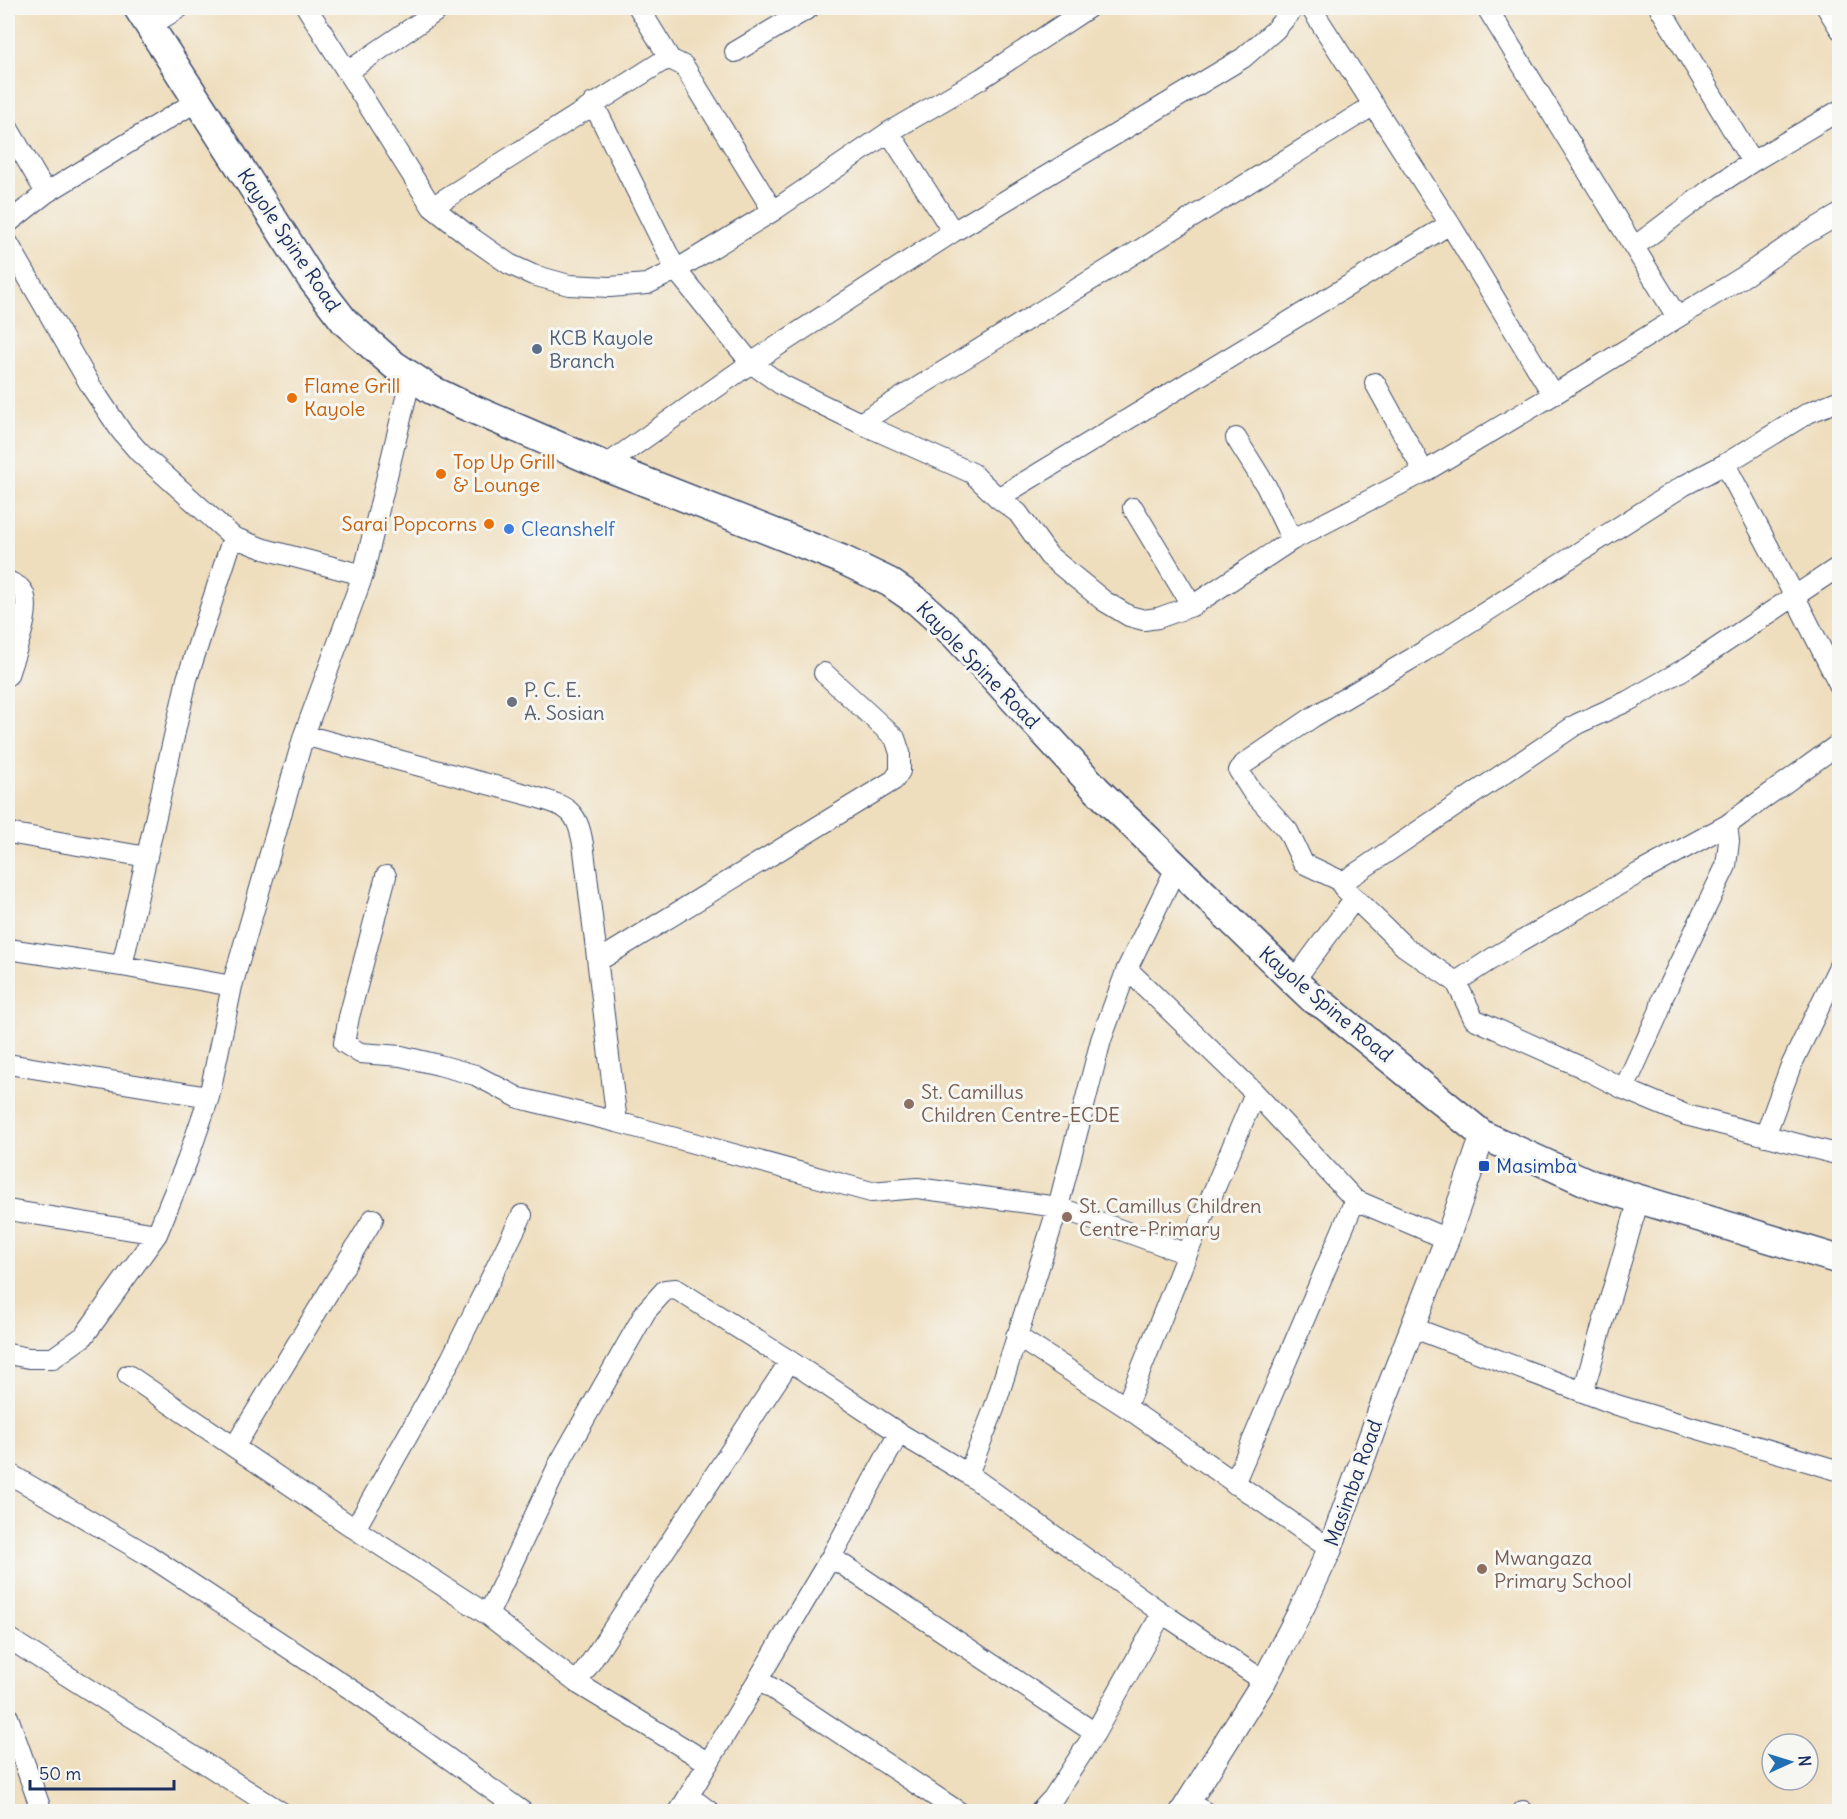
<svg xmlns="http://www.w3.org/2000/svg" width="1847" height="1819" font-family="Delius,sans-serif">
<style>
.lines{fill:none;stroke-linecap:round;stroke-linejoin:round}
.minor-casing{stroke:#3b496c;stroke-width:22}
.tertiary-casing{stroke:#3b496c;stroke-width:26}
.secondary-casing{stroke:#3b496c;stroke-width:31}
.minor{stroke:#fff;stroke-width:20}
.tertiary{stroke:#fff;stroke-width:24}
.secondary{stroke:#fff;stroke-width:28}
.service-dot{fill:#5c6f8a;stroke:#f6f6f2;stroke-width:2}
.food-dot{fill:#e8710a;stroke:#f6f6f2;stroke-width:2}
.shop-dot{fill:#3f7fe0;stroke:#f6f6f2;stroke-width:2}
.worship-dot{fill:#6b7280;stroke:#f6f6f2;stroke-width:2}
.education-dot{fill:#8d6e63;stroke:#f6f6f2;stroke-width:2}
.transit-dot{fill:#1a4fb4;stroke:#f6f6f2;stroke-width:2}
.labels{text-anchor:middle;stroke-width:6;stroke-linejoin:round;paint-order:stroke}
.street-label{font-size:20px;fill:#1b2f5e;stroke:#f6f6f2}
.service-label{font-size:20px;fill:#4e5e75;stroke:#f6f6f2;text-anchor:start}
.food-label{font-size:20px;fill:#c56008;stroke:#f6f6f2;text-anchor:start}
.shop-label{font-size:20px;fill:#366cbe;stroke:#f6f6f2;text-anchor:start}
.worship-label{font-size:20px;fill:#5b616d;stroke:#f6f6f2;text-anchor:start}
.education-label{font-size:20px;fill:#785e54;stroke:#f6f6f2;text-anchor:start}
.transit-label{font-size:20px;fill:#164399;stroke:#f6f6f2;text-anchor:start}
</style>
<rect width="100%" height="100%" fill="#f6f6f2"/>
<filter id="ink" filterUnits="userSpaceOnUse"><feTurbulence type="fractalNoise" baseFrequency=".0167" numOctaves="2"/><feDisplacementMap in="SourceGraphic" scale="12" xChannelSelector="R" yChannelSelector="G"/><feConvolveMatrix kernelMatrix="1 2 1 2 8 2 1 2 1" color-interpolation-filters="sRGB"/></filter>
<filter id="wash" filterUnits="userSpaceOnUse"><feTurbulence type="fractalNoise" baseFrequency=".008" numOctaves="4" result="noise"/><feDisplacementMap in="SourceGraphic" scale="24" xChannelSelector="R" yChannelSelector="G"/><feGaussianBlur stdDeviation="1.35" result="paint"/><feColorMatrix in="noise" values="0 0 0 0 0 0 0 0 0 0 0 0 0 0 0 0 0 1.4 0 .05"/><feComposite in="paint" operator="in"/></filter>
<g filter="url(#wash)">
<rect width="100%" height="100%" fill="#efdebd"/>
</g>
<g filter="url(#ink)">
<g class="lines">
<g class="minor-casing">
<path id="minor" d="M 307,8 L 432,207 L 469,236 L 509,264 L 533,275 L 569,285 L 610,287 L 647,284 L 676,270 L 773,211 L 889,132 L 982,78 L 1088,8
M 639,8 L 670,59
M 1311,8 L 1450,224 L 1553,395
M 1487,8 L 1677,317
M 1660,8 L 1752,162
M 1827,8 L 1840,29
M 150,26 L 179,8
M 735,52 L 809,8
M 347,72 L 441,8
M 593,103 L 676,270 L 751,363 L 953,232 L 1243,58 L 1275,30 L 1294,8
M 8,128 L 46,193
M 889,132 L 953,232
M 432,207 L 661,62 L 670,59 L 684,66 L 773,211
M 8,223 L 46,193 L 197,101
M 8,243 L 92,388 L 121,431 L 139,452 L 233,537 L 264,549 L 363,575
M 1634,247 L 1711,189 L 1752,162 L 1840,110
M 1375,383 L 1424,472
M 1840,400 L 1808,413 L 1725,464 L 1683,486 L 1423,652 L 1313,717 L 1244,764 L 1239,771 L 1251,790 L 1288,831 L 1303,863 L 1343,882 L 1343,887 L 1405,947 L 1456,982 L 1474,1019 L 1581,1067 L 1624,1089 L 1686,1115 L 1840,1155
M 860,423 L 1374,105
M 1236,438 L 1266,486 L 1292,540
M 1725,464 L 1794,595 L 1840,686
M 605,466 L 751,363 L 782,385 L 860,423 L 972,473 L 998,498 L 1018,513 L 1049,556 L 1104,601 L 1129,616 L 1144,620 L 1158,618 L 1192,606 L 1292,540 L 1424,472 L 1553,395 L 1746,275 L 1804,235 L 1840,214
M 998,498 L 1450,224
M 1133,508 L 1192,606
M 8,581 C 11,583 17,585 20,588 C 37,603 13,656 8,675
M 304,735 L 529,795 C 568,807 578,807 584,851 L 617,1122
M 8,833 L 147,857
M 386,876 L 349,1017 L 344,1043 L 360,1053 L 401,1056 L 439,1065 L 475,1075 L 519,1098 L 617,1122 L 871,1192 L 917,1188 L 1058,1207 L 1187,1254
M 1343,882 L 1577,724 L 1628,701 L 1688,667 L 1840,566
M 8,949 L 122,966 L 232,986
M 598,961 L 894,780 L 900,771 L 900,753 L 895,738 L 824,673
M 122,966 L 187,679 L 233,537
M 1127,969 L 1255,1093 L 1355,1200 L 1447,1239
M 1294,981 L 1355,898
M 1456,982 L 1496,956 L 1639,873 L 1727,825 L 1840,743
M 8,1064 L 209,1097
M 1624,1089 L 1659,1012 L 1663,997 L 1726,866 L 1729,841 L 1727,825
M 1765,1136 L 1790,1068 L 1840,964
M 8,1210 L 157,1234
M 1411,1327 L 1617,1405 L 1840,1471
M 1016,1336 L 1126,1407 L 1330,1549
M 8,1354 L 29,1358 L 53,1358 L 84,1336 L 157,1234 L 187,1161 L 209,1097 L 232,986 L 304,735 L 363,575 L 411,377
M 128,1375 L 355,1529 L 488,1615 L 577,1683 L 707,1762
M 1583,1392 L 1639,1199
M 1126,1407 L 1187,1254 L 1255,1093
M 235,1446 L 373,1219
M 8,1473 L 148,1555 L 370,1702 L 523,1812
M 968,1474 L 994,1409 L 1058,1207 L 1101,1040 L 1127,969 L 1176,868
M 1234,1484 L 1355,1200
M 355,1529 L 451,1359 L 522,1215
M 831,1557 L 1095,1733
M 488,1615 L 559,1464 L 646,1311 L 665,1290 L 676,1289 L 790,1361 L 899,1433 L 968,1474 L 1162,1613 L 1264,1681
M 8,1638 L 281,1812
M 758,1679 L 959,1812
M 577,1683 L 790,1361
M 8,1717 L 42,1812
M 689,1796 L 710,1812
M 1189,1803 L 1205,1812
M 679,1812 L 831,1557 L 899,1433
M 1040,1812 L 1053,1798 L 1095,1733 L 1162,1613
M 1523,1812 L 1523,1811"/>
</g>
<g class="tertiary-casing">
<path id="tertiary" d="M 1182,1812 L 1264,1681 L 1303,1606 L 1330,1549 L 1383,1403 L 1447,1239 L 1483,1135"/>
</g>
<g class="secondary-casing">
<path id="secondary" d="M 138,8 L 311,278 L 345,322 L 394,365 L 432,390 L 461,404 L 605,466 L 841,559 L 889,582 L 918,602 L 956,636 L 1096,789 L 1294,981 L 1313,999 L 1325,1006 L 1483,1135 L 1593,1185 L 1840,1260"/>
</g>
<use href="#minor" class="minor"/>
<use href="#tertiary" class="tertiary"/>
<use href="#secondary" class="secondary"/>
</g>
</g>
<circle class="service-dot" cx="537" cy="349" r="6"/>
<g class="food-dot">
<circle cx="292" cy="398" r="6"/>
<circle cx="441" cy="474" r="6"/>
<circle cx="489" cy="524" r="6"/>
</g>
<circle class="shop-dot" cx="509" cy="529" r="6"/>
<circle class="worship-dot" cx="512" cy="702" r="6"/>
<g class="education-dot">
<circle cx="909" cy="1104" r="6"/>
<circle cx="1067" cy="1217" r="6"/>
<circle cx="1482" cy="1569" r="6"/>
</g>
<rect class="transit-dot" x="1478" y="1160" width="12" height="12" rx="3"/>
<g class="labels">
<g class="street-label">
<text transform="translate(289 240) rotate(56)" y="7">Kayole Spine Road</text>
<text transform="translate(978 665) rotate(46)" y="7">Kayole Spine Road</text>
<text transform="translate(1326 1004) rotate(40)" y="7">Kayole Spine Road</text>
<text transform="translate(1353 1483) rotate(-70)" y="7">Masimba Road</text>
</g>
<g class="service-label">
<text x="549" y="345">KCB Kayole<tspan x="549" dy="23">Branch</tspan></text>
</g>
<g class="food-label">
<text x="304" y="393">Flame Grill<tspan x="304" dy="23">Kayole</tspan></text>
<text x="453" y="469">Top Up Grill<tspan x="453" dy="23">&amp; Lounge</tspan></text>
<text x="477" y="531" text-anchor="end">Sarai Popcorns</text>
</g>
<g class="shop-label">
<text x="521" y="536">Cleanshelf</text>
</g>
<g class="worship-label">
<text x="524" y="697">P. C. E.<tspan x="524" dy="23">A. Sosian</tspan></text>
</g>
<g class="education-label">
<text x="921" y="1099">St. Camillus<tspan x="921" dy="23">Children Centre-ECDE</tspan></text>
<text x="1079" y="1213">St. Camillus Children<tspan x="1079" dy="23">Centre-Primary</tspan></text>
<text x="1494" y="1565">Mwangaza<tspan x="1494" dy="23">Primary School</tspan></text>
</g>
<g class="transit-label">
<text x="1496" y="1173">Masimba</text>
</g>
</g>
<rect width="1847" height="1819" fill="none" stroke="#f6f6f2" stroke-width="30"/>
<g transform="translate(1790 1762) rotate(86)"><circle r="28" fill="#f6f6f2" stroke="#9ea6b7" stroke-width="1.5"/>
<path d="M0-4.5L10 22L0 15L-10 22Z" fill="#1f6fb2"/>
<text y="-9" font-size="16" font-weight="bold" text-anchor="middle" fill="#1b2f5e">N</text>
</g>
<path d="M30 1780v9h144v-9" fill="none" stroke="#1b2f5e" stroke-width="3"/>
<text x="39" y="1780" font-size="18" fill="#1b2f5e" stroke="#f6f6f2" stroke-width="4.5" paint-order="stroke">50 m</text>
</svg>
